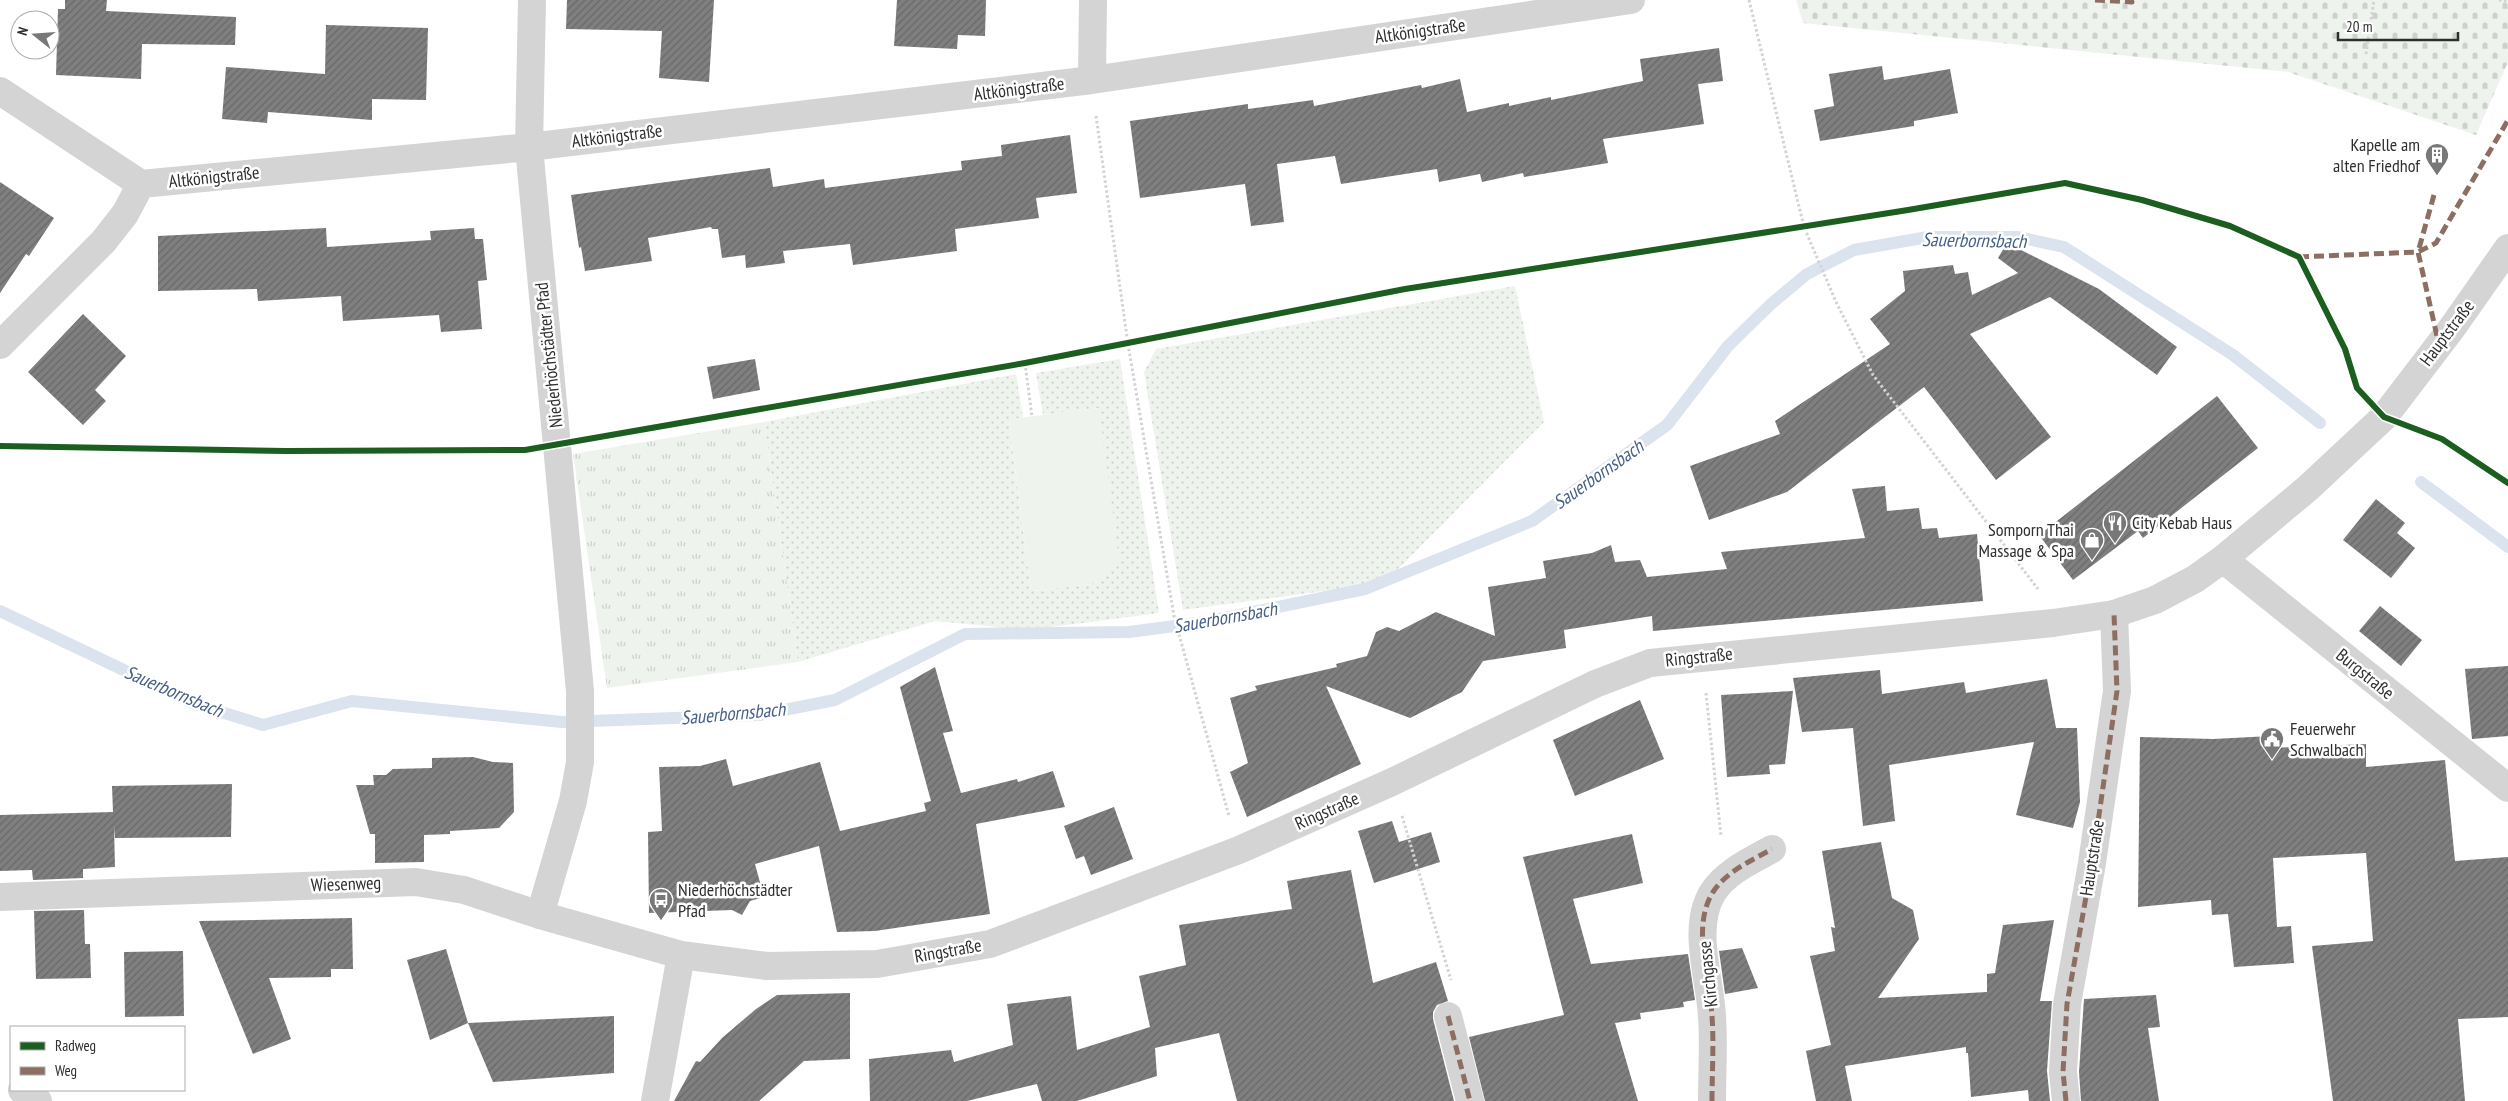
<svg xmlns="http://www.w3.org/2000/svg" width="2508" height="1101" font-family="'PT Sans Narrow',sans-serif">
<style>
.grass{fill:url(#grass-dots)}
.cemetery{fill:url(#cemetery-stones)}
.park{fill:url(#park-tufts)}
.pitch{fill:#eff3ed}
.lines{fill:none;stroke-linecap:round;stroke-linejoin:round}
.stream{stroke:#dbe3ef;stroke-width:12}
.building{fill:url(#building-hatch)}
.path{stroke:#d3d3d3;stroke-width:3;stroke-dasharray:2.5 2.5;stroke-linecap:butt}
.minor{stroke:#d4d4d4;stroke-width:28}
.tertiary{stroke:#d4d4d4;stroke-width:28}
.quiet{stroke:#8d6e63;stroke-width:5;stroke-dasharray:10 5;stroke-linecap:butt}
.cycleway-casing{stroke:#fff;stroke-width:9}
.cycleway{stroke:#1b5e20;stroke-width:6}
.labels{text-anchor:middle;stroke-width:5;stroke-linejoin:round;paint-order:stroke}
.street-label{font-size:18px;fill:#2f2f2f;stroke:#fff}
.poi-label{font-size:18px;fill:#2f2f2f;stroke:#fff;text-anchor:start}
.water-label{font-size:19px;font-style:italic;fill:#455f88;stroke:#fff}
</style>
<defs>
<pattern id="grass-dots" width="8" height="8" patternUnits="userSpaceOnUse" patternTransform="scale(1.25)"><rect width="8" height="8" fill="#eff3ed"/><path d="M2 2h.1M6 6h.1" fill="none" stroke="#cdd1cc" stroke-width="1.8" stroke-linecap="round"/></pattern>
<pattern id="cemetery-stones" width="16" height="16" patternUnits="userSpaceOnUse" patternTransform="scale(1.25)"><rect width="16" height="16" fill="#eff3ed"/><path d="M2 7V4a2 2 0 0 1 4 0v3zM10 15v-3a2 2 0 0 1 4 0v3z" fill="#cdd1cc"/></pattern>
<pattern id="park-tufts" width="24" height="20" patternUnits="userSpaceOnUse" patternTransform="scale(1.25)"><rect width="24" height="20" fill="#eff3ed"/><path d="M3 7l-1-3M5 7V3M7 7l1-3M15 17l-1-3M17 17v-4M19 17l1-3" fill="none" stroke="#cdd1cc"/></pattern>
<pattern id="building-hatch" width="6" height="6" patternUnits="userSpaceOnUse" patternTransform="scale(1.25)"><rect width="6" height="6" fill="#7f7f7f"/><path d="M-1 1l2-2M0 6l6-6M5 7l2-2" fill="none" stroke="#686868"/></pattern>
</defs>
<rect width="100%" height="100%" fill="#fff"/>
<path class="grass" d="M 1515,286 L 1544,422 L 1384,583 L 1183,610 L 1144,372 L 1156,349 Z
M 1120,359 L 1159,613 L 1028,630 L 935,621 L 798,662 L 764,422 L 1016,374 L 1023,417 L 1009,420 L 1031,591 L 1092,584 L 1099,408 L 1043,415 L 1036,373 Z"/>
<path class="cemetery" d="M 1796,0 L 2508,0 L 2508,62 L 2476,135 L 2288,72 L 1803,23 Z"/>
<path class="park" d="M 764,422 L 798,662 L 607,688 L 573,454 Z"/>
<path class="pitch" d="M 1099,408 L 1119,560 L 1092,584 L 1031,591 L 1009,419 Z"/>
<g class="lines">
<path class="stream" d="M 2421,482 L 2508,547
M 0,611 L 195,704 L 263,725 L 352,701 L 562,722 L 759,715 L 835,700 L 965,634 L 1129,632 L 1205,622 L 1365,589 L 1532,521 L 1667,425 L 1728,346 L 1771,304 L 1807,274 L 1854,250 L 1928,237 L 2018,237 L 2064,247 L 2233,355 L 2320,423"/>
</g>
<path class="building" d="M 65,0 L 107,0 L 106,11 L 236,17 L 235,45 L 142,44 L 141,79 L 56,75 L 58,9 L 65,9 Z
M 567,0 L 714,0 L 709,82 L 659,78 L 662,31 L 566,29 Z
M 897,0 L 986,0 L 985,36 L 958,35 L 957,49 L 894,46 Z
M 326,25 L 428,28 L 426,100 L 372,99 L 372,120 L 268,112 L 267,123 L 222,119 L 226,67 L 325,74 Z
M 1719,48 L 1723,81 L 1698,84 L 1704,124 L 1603,139 L 1608,163 L 1524,177 L 1523,173 L 1482,182 L 1480,174 L 1439,182 L 1437,169 L 1341,184 L 1335,156 L 1277,164 L 1284,222 L 1251,226 L 1245,184 L 1140,198 L 1130,121 L 1248,104 L 1248,109 L 1313,100 L 1314,106 L 1421,85 L 1422,88 L 1460,79 L 1467,112 L 1509,103 L 1509,106 L 1551,97 L 1551,100 L 1643,81 L 1640,59 Z
M 1882,66 L 1884,80 L 1950,69 L 1958,113 L 1914,121 L 1914,126 L 1820,141 L 1814,110 L 1834,106 L 1829,74 Z
M 1070,135 L 1077,193 L 1036,198 L 1039,218 L 955,229 L 957,251 L 853,265 L 850,244 L 783,251 L 785,263 L 746,268 L 745,255 L 722,258 L 718,229 L 712,229 L 711,227 L 648,238 L 652,261 L 585,271 L 581,247 L 579,248 L 571,195 L 770,168 L 773,187 L 824,179 L 825,188 L 962,170 L 961,161 L 1002,156 L 1001,145 Z
M 0,182 L 54,218 L 29,256 L 26,254 L 0,293 Z
M 326,228 L 327,247 L 431,240 L 430,231 L 474,228 L 475,239 L 483,239 L 487,280 L 478,281 L 482,329 L 441,332 L 439,315 L 343,321 L 341,296 L 258,301 L 257,289 L 158,291 L 158,236 Z
M 2007,243 L 2099,289 L 2177,347 L 2157,375 L 2050,297 L 1970,334 L 2051,437 L 1996,480 L 1924,387 L 1787,492 L 1709,520 L 1690,466 L 1780,434 L 1775,421 L 1890,344 L 1870,319 L 1905,291 L 1903,271 L 1953,265 L 1955,274 L 1968,272 L 1972,295 L 2018,273 L 1998,258 Z
M 83,314 L 126,356 L 95,390 L 106,401 L 83,425 L 28,372 Z
M 755,359 L 760,390 L 713,399 L 707,367 Z
M 2217,396 L 2258,448 L 2143,538 L 2138,531 L 2073,580 L 2039,535 Z
M 1885,486 L 1887,511 L 1919,508 L 1922,529 L 1937,528 L 1939,538 L 1977,534 L 1983,601 L 1653,631 L 1652,616 L 1564,630 L 1566,648 L 1483,661 L 1462,692 L 1410,718 L 1326,686 L 1361,764 L 1247,817 L 1230,772 L 1248,763 L 1230,698 L 1257,690 L 1255,686 L 1337,667 L 1336,664 L 1367,656 L 1376,632 L 1387,627 L 1399,631 L 1436,612 L 1495,636 L 1488,587 L 1546,578 L 1543,561 L 1592,553 L 1611,545 L 1615,562 L 1640,560 L 1647,577 L 1727,569 L 1721,552 L 1865,538 L 1852,489 Z
M 2376,499 L 2405,523 L 2397,533 L 2415,548 L 2391,578 L 2343,540 Z
M 2380,606 L 2422,640 L 2401,666 L 2359,631 Z
M 2508,666 L 2508,736 L 2472,739 L 2465,669 Z
M 935,667 L 953,731 L 943,733 L 961,793 L 1017,779 L 1018,782 L 1053,771 L 1065,807 L 976,824 L 990,914 L 875,931 L 837,932 L 819,846 L 755,864 L 764,897 L 750,901 L 742,915 L 732,910 L 649,913 L 648,832 L 662,831 L 659,767 L 700,766 L 726,759 L 733,786 L 820,762 L 840,831 L 926,811 L 924,803 L 931,801 L 900,687 Z
M 1880,670 L 1882,694 L 1964,682 L 1966,693 L 2047,679 L 2056,728 L 2077,728 L 2080,802 L 2073,828 L 2016,815 L 2034,742 L 1889,765 L 1895,821 L 1863,826 L 1853,728 L 1802,732 L 1793,678 Z
M 1793,691 L 1785,764 L 1769,765 L 1770,774 L 1727,777 L 1721,695 Z
M 1640,700 L 1664,759 L 1575,796 L 1553,740 Z
M 2271,736 L 2271,748 L 2366,744 L 2366,767 L 2445,760 L 2455,861 L 2508,857 L 2508,1017 L 2458,1019 L 2465,1101 L 2333,1101 L 2312,946 L 2373,941 L 2366,853 L 2273,858 L 2277,927 L 2291,926 L 2294,963 L 2234,967 L 2228,914 L 2212,915 L 2211,900 L 2138,907 L 2140,737 L 2213,739 Z
M 473,757 L 493,762 L 513,763 L 514,812 L 499,828 L 450,831 L 450,834 L 424,835 L 424,862 L 375,863 L 375,834 L 370,834 L 356,785 L 374,785 L 373,775 L 386,775 L 393,769 L 432,768 L 432,758 Z
M 232,784 L 231,837 L 115,838 L 114,826 L 115,867 L 83,869 L 83,878 L 33,880 L 32,870 L 0,871 L 0,815 L 113,812 L 112,786 Z
M 1114,807 L 1133,859 L 1091,875 L 1084,856 L 1076,859 L 1064,826 Z
M 1392,821 L 1399,842 L 1431,832 L 1440,862 L 1374,883 L 1358,831 Z
M 1632,834 L 1643,883 L 1573,899 L 1591,964 L 1688,954 L 1695,1000 L 1683,1002 L 1684,1007 L 1640,1013 L 1641,1019 L 1615,1023 L 1638,1101 L 1485,1101 L 1469,1037 L 1564,1015 L 1523,857 Z
M 1881,842 L 1892,898 L 1913,910 L 1919,939 L 1878,998 L 1987,992 L 1987,974 L 1995,973 L 2003,925 L 2054,920 L 2040,1001 L 2052,1001 L 2047,1071 L 2050,1101 L 2029,1101 L 2028,1090 L 1971,1097 L 1968,1053 L 1966,1053 L 1966,1047 L 1845,1066 L 1852,1101 L 1816,1101 L 1806,1051 L 1831,1045 L 1810,956 L 1835,951 L 1831,927 L 1835,928 L 1822,851 Z
M 1351,870 L 1373,983 L 1436,962 L 1448,1001 L 1437,1005 L 1433,1012 L 1433,1019 L 1454,1101 L 1237,1101 L 1219,1033 L 1155,1048 L 1157,1076 L 1077,1101 L 1042,1101 L 1037,1084 L 967,1101 L 870,1101 L 869,1059 L 951,1050 L 954,1062 L 1013,1045 L 1007,1004 L 1071,996 L 1077,1050 L 1150,1027 L 1139,976 L 1186,965 L 1179,925 L 1292,909 L 1287,881 Z
M 84,910 L 85,944 L 90,944 L 91,978 L 36,979 L 34,911 Z
M 352,918 L 353,969 L 331,969 L 331,977 L 269,978 L 291,1039 L 253,1054 L 199,921 Z
M 1742,948 L 1758,988 L 1725,994 L 1719,951 Z
M 446,949 L 468,1023 L 430,1040 L 407,960 Z
M 183,951 L 184,1016 L 125,1017 L 124,952 Z
M 850,993 L 850,1059 L 804,1061 L 759,1101 L 674,1101 L 696,1061 L 700,1062 L 722,1038 L 756,1009 L 777,995 Z
M 2156,995 L 2160,1027 L 2148,1028 L 2159,1101 L 2081,1101 L 2079,1072 L 2084,999 Z
M 614,1016 L 614,1073 L 493,1082 L 468,1023 Z"/>
<g class="lines">
<path class="path" d="M 1749,0 L 1804,227 L 1836,302 L 1873,375 L 2038,589
M 2499,0 L 2508,1
M 2366,54 L 2374,0
M 1096,116 L 1128,344 L 1174,616 L 1229,816
M 1025,363 L 1032,417
M 2418,430 L 2442,439 L 2508,483
M 591,438 L 1025,363 L 1405,289 L 1908,210 L 2065,183 L 2142,200 L 2230,226 L 2299,257 L 2345,349 L 2357,388 L 2360,392
M 0,446 L 286,451 L 523,450
M 1706,693 L 1721,836
M 1402,816 L 1451,980"/>
<path class="minor" d="M 532,0 L 529,147 L 580,691 L 580,762 L 573,801 L 540,915
M 1092,80 L 1093,0
M 0,91 L 141,184 L 529,147 L 1092,80 L 1631,0
M 0,345 L 103,242 L 125,214 L 141,184
M 2223,559 L 2508,788
M 1448,1016 L 1470,1101
M 22,1090 L 38,1101
M 655,1101 L 681,955
M 1712,1101 C 1712,1073 1714,1044 1712,1016 C 1710,978 1691,927 1713,892 C 1727,871 1751,861 1772,849
M 2066,1101 L 2063,1072 L 2067,1004 L 2092,863 L 2117,691 L 2114,614"/>
<path class="tertiary" d="M 0,897 L 416,882 L 464,890 L 540,915 L 681,955 L 767,966 L 877,964 L 990,944 L 1239,850 L 1392,782 L 1595,684 L 1650,663 L 2053,623 L 2114,614 L 2155,600 L 2195,579 L 2223,559 L 2308,488 L 2384,417 L 2452,328 L 2508,248"/>
<path class="quiet" d="M 2095,0 L 2132,2 L 2131,0
M 2434,195 L 2418,252 L 2439,345
M 2299,257 L 2418,252 L 2436,243 L 2508,120
M 1448,1016 L 1470,1101
M 1712,1101 C 1712,1073 1714,1044 1712,1016 C 1710,978 1691,927 1713,892 C 1727,871 1751,861 1772,849
M 2066,1101 L 2063,1072 L 2067,1004 L 2092,863 L 2117,691 L 2114,614"/>
<g class="cycleway-casing">
<path id="cycleway" d="M 0,446 L 286,451 L 525,450 L 1025,363 L 1405,289 L 1908,210 L 2065,183 L 2142,200 L 2230,226 L 2299,257 L 2345,349 L 2357,388 L 2384,417 L 2442,439 L 2508,483"/>
</g>
<use href="#cycleway" class="cycleway"/>
</g>
<defs>
<g id="building-pin" transform="scale(1.25)"><path d="M0 17L-7.5 6A9.5 9.5 0 1 1 7.5 6Z" fill="#787878" stroke="#fff"/><path d="M-4-6H4V6H1V3H-1V6H-4ZM-2.5-4.3h1.7v1.8h-1.7ZM.8-4.3h1.7v1.8H.8ZM-2.5-1h1.7V.8h-1.7ZM.8-1h1.7V.8H.8Z" fill="#fff"/></g>
<g id="restaurant-pin" transform="scale(1.25)"><path d="M0 17L-7.5 6A9.5 9.5 0 1 1 7.5 6Z" fill="#787878" stroke="#fff"/><path d="M-5-6h1v4h1v-4h1v4h1v-4h1v5L-1.5 .5V6h-2V.5L-5-1ZM5-6V6H3V1.5H1.5Q1.5-4 5-6Z" fill="#fff"/></g>
<g id="shop-pin" transform="scale(1.25)"><path d="M0 17L-7.5 6A9.5 9.5 0 1 1 7.5 6Z" fill="#787878" stroke="#fff"/><path d="M-5-2.5h2.3a2.7 3.5 0 0 1 5.4 0H5L5.5 6h-11ZM-1.5-2.5h3a1.5 2.3 0 0 0-3 0Z" fill="#fff"/></g>
<g id="civic-pin" transform="scale(1.25)"><path d="M0 17L-7.5 6A9.5 9.5 0 1 1 7.5 6Z" fill="#787878" stroke="#fff"/><path d="M-.6-6.5H3V-4.5H.6V-3L4-1V1h2V6H-6V1h2V-1L-.6-3ZM-1.2 2.5V6h2.4V2.5Z" fill="#fff"/></g>
<g id="bus-pin" transform="scale(1.25)"><path d="M0 17L-7.5 6A9.5 9.5 0 1 1 7.5 6Z" fill="#787878" stroke="#fff"/><path d="M-5-6H5V4H4V6H2V4H-2V6H-4V4H-5ZM-3.5-4V0h7V-4ZM-3.5 1.2v1.5H-2V1.2ZM2 1.2v1.5H3.5V1.2Z" fill="#fff"/></g>
</defs>
<g fill-rule="evenodd">
<use href="#building-pin" x="2437" y="155"/>
<use href="#restaurant-pin" x="2115" y="523"/>
<use href="#shop-pin" x="2092" y="540"/>
<use href="#civic-pin" x="2272" y="739"/>
<use href="#bus-pin" x="661" y="900"/>
</g>
<g class="labels">
<g class="street-label">
<text transform="translate(1420 31) rotate(-8)" y="6">Altkönigstraße</text>
<text transform="translate(1019 89) rotate(-7)" y="6">Altkönigstraße</text>
<text transform="translate(617 136) rotate(-7)" y="6">Altkönigstraße</text>
<text transform="translate(214 177) rotate(-6)" y="6">Altkönigstraße</text>
<text transform="translate(2447 333) rotate(-53)" y="6">Hauptstraße</text>
<text transform="translate(549 355) rotate(-96)" y="6">Niederhöchstädter Pfad</text>
<text transform="translate(1699 657) rotate(-6)" y="6">Ringstraße</text>
<text transform="translate(2365 674) rotate(39)" y="6">Burgstraße</text>
<text transform="translate(1327 811) rotate(-24)" y="6">Ringstraße</text>
<text transform="translate(2092 858) rotate(-81)" y="6">Hauptstraße</text>
<text transform="translate(346 884) rotate(-2)" y="6">Wiesenweg</text>
<text transform="translate(948 951) rotate(-10)" y="6">Ringstraße</text>
<text transform="translate(1708 974) rotate(-96)" y="6">Kirchgasse</text>
</g>
<g class="poi-label">
<text x="2420" y="151" text-anchor="end">Kapelle am<tspan x="2420" dy="21">alten Friedhof</tspan></text>
<text x="2132" y="529">City Kebab Haus</text>
<text x="2074" y="536" text-anchor="end">Somporn Thai<tspan x="2074" dy="21">Massage &amp; Spa</tspan></text>
<text x="2290" y="735">Feuerwehr<tspan x="2290" dy="21">Schwalbach</tspan></text>
<text x="678" y="896">Niederhöchstädter<tspan x="678" dy="21">Pfad</tspan></text>
</g>
<g class="water-label">
<text transform="translate(1974 240) rotate(1)" y="7">Sauerbornsbach</text>
<text transform="translate(1598 474) rotate(-35)" y="7">Sauerbornsbach</text>
<text transform="translate(1225 617) rotate(-10)" y="7">Sauerbornsbach</text>
<text transform="translate(174 691) rotate(23)" y="7">Sauerbornsbach</text>
<text transform="translate(733 713) rotate(-5)" y="7">Sauerbornsbach</text>
</g>
</g>
<rect x="10" y="1026" width="175" height="65" fill="#ffffff" stroke="#acacac"/>
<rect x="20" y="1042" width="25" height="8" fill="#1b5e20" stroke="#acacac"/>
<text x="55" y="1051" font-size="15" fill="#2f2f2f">Radweg</text>
<rect x="20" y="1067" width="25" height="8" fill="#8d6e63" stroke="#acacac"/>
<text x="55" y="1076" font-size="15" fill="#2f2f2f">Weg</text>
<g transform="translate(35 35) rotate(287)"><circle r="24" fill="#ffffff" stroke="#acacac"/>
<path d="M0-4L9 19L0 12L-9 19Z" fill="#787878"/>
<text y="-8" font-size="14" font-weight="bold" text-anchor="middle" fill="#2f2f2f">N</text>
</g>
<path d="M2338 32v8h120v-8" fill="none" stroke="#2f2f2f" stroke-width="2.5"/>
<text x="2346" y="32" font-size="15" fill="#2f2f2f" stroke="#ffffff" stroke-width="4" paint-order="stroke">20 m</text>
</svg>
